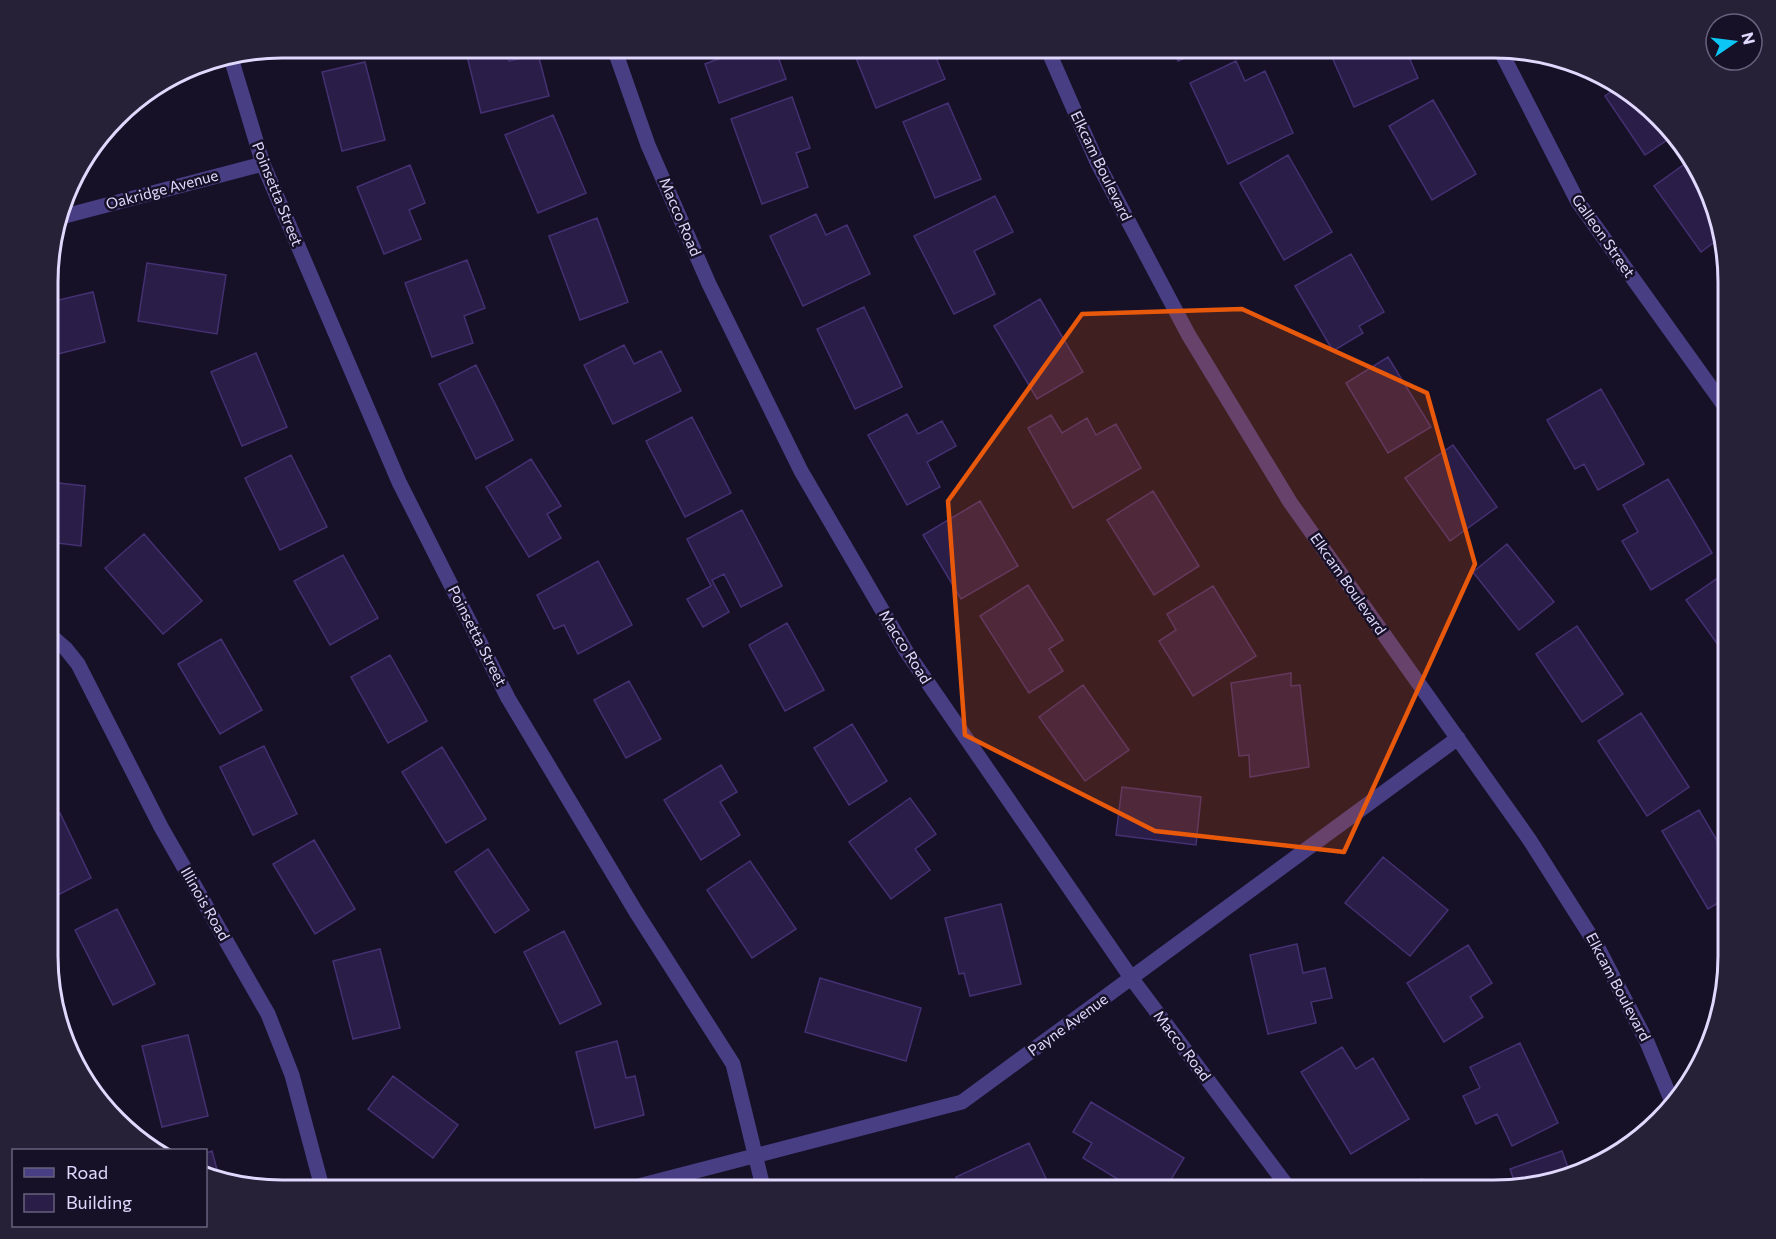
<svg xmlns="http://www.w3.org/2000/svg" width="1776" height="1239" font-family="Commissioner,sans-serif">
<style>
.building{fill:#2a1d47;stroke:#443072;stroke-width:1.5}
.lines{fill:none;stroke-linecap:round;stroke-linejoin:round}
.street{stroke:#483e84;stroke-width:15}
.marked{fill:#e8590c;fill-opacity:0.2;stroke:#e8590c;stroke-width:4.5;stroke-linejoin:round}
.labels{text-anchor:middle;stroke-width:5;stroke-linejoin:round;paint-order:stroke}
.street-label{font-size:15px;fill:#e0d8fd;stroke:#171127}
.rim{fill:none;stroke:#e0d8fd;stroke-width:3}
</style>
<rect width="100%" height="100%" fill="#171127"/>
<path class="building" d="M 465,48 L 505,48 L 509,61 L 538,54 L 549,96 L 481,113 Z
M 723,48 L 775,48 L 786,79 L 719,103 L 705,64 L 726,56 Z
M 852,48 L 932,48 L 945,79 L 876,108 Z
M 1173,48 L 1208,48 L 1178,61 Z
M 1328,48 L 1370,48 L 1373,54 L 1386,48 L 1405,48 L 1418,78 L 1354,107 Z
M 1236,61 L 1245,81 L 1265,71 L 1293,133 L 1228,164 L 1190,83 Z
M 365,62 L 385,140 L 342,151 L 322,72 Z
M 1618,87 L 1636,96 L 1670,138 L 1645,155 L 1605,96 Z
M 792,97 L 810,148 L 796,153 L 808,187 L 762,204 L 731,119 Z
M 1433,100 L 1476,174 L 1432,200 L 1389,126 Z
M 133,103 L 120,129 L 113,125 L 128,107 Z
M 948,103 L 981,179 L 935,198 L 903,122 Z
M 553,115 L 586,193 L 538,213 L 505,135 Z
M 1288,155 L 1332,232 L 1284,260 L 1240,183 Z
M 1689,161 L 1704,179 L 1720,238 L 1701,252 L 1654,186 Z
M 410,165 L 425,203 L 409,210 L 421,239 L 384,254 L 357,187 Z
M 995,196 L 1013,232 L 974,251 L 995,294 L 954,314 L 914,236 Z
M 816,214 L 826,235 L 847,225 L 870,274 L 803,306 L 770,236 Z
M 597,218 L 628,302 L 580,320 L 549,236 Z
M 1351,254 L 1384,312 L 1359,326 L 1363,333 L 1333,351 L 1295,286 Z
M 467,260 L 485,308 L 464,316 L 473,343 L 432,357 L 405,283 Z
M 147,263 L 226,275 L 217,334 L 138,321 Z
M 93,292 L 105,342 L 50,356 L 50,302 Z
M 1040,299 L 1083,372 L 1037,399 L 994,326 Z
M 864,307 L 902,387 L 855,409 L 817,329 Z
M 624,345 L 634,364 L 661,351 L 681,391 L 613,424 L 584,365 Z
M 256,353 L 287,427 L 242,446 L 211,372 Z
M 1388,357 L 1431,427 L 1388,453 L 1346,383 Z
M 476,365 L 513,440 L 476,459 L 439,384 Z
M 1601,389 L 1644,464 L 1598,490 L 1584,464 L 1575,469 L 1547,420 Z
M 907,414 L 918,434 L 942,421 L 956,446 L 927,462 L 940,487 L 907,505 L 868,435 Z
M 1051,415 L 1062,433 L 1087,418 L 1096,435 L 1116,424 L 1141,468 L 1073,508 L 1028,428 Z
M 692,417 L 731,493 L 685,517 L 646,441 Z
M 1453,445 L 1497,507 L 1450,541 L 1405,478 Z
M 291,455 L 327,527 L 280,550 L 245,478 Z
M 531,459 L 561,506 L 547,514 L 561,538 L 529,557 L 486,487 Z
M 1668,479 L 1712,553 L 1651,590 L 1622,541 L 1638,532 L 1623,505 Z
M 50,482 L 85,486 L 81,546 L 50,542 Z
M 1153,491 L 1199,566 L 1154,595 L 1107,520 Z
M 980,501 L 1018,566 L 961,599 L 923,535 Z
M 742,510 L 782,586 L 741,607 L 724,574 L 712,580 L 729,612 L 703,627 L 687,599 L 711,586 L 687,539 Z
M 144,534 L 202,601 L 163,634 L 105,568 Z
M 1507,544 L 1554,602 L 1519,630 L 1473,572 Z
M 343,555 L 378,618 L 330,645 L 294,581 Z
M 598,561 L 632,625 L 578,654 L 564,625 L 554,629 L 537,595 Z
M 1728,571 L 1728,659 L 1686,600 Z
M 1028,585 L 1063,640 L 1049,649 L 1063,671 L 1029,693 L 980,616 Z
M 1213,586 L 1256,656 L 1193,696 L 1159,641 L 1176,630 L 1167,614 Z
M 787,623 L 824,690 L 785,711 L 749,645 Z
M 1577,626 L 1623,694 L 1582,722 L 1536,654 Z
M 221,639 L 262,710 L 220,734 L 178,664 Z
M 390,655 L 427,721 L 388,743 L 351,677 Z
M 1291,673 L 1291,686 L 1300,685 L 1309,767 L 1250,777 L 1249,755 L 1239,756 L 1231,683 Z
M 629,681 L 661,739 L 626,758 L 594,700 Z
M 1083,685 L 1129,750 L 1085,781 L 1039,717 Z
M 1641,713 L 1689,787 L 1647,816 L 1598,741 Z
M 852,724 L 887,781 L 849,805 L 814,748 Z
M 264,746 L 297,814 L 253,835 L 220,767 Z
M 442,747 L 486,819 L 446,843 L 402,772 Z
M 721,765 L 737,792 L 720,802 L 740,835 L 701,860 L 664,800 Z
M 1122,787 L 1201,797 L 1196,845 L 1116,835 Z
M 910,798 L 936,834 L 915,849 L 930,870 L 891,899 L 849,842 Z
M 1699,810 L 1728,859 L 1728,897 L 1708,909 L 1662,831 Z
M 60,813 L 91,878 L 54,897 L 50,889 L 50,818 Z
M 314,840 L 355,909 L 315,934 L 273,864 Z
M 488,849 L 529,910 L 495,933 L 455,872 Z
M 1383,857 L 1448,910 L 1410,956 L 1345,903 Z
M 750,861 L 796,929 L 752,958 L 707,890 Z
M 1001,904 L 1021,984 L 970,996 L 964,973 L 959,974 L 945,918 Z
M 117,909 L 155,984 L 113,1005 L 75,930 Z
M 564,931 L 601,1004 L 560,1024 L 524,952 Z
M 1297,944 L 1303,973 L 1325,968 L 1332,998 L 1311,1002 L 1316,1023 L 1268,1034 L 1250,955 Z
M 1468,945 L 1492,983 L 1470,997 L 1483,1017 L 1444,1042 L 1407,983 Z
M 380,949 L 400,1028 L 353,1039 L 333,961 Z
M 820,978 L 921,1008 L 906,1061 L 805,1032 Z
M 188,1035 L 208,1116 L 162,1127 L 142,1046 Z
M 617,1041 L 626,1078 L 635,1076 L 644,1115 L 595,1128 L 576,1052 Z
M 1520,1043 L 1558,1123 L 1512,1146 L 1497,1114 L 1476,1124 L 1463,1096 L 1480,1088 L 1470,1067 Z
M 1342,1047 L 1356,1069 L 1373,1058 L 1409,1119 L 1351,1154 L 1301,1072 Z
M 393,1076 L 458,1125 L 433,1158 L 368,1109 Z
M 1091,1102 L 1184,1158 L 1164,1191 L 1127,1191 L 1129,1186 L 1083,1158 L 1092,1143 L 1073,1132 Z
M 1029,1143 L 1052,1191 L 963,1191 L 956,1177 Z
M 212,1151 L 220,1181 L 206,1178 L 206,1153 Z
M 1562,1151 L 1570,1173 L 1516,1186 L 1510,1169 Z
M 1422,1179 L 1425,1191 L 1378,1191 L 1378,1190 Z"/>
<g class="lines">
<path class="street" d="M 614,48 L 648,145 L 709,284 L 801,471 L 906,651 L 1132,979 L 1291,1191
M 1047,48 L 1097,162 L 1188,334 L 1290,502 L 1529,839 L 1597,946 L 1647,1042 L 1673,1104
M 1499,48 L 1578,202 L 1728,411
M 231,58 L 263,164 L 399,482 L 508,698 L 636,912 L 733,1064 L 764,1191
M 61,217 L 263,164
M 50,635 L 66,649 L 78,664 L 161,827 L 268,1014 L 292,1075 L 323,1191
M 619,1191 L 962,1102 L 1458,738"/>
</g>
<path class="marked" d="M 1242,309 L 1427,393 L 1475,564 L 1344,852 L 1155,831 L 965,735 L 948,501 L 1082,314 Z"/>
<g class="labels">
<g class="street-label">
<text transform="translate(1101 166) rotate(64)" y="5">Elkcam Boulevard</text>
<text transform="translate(162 190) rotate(-15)" y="5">Oakridge Avenue</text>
<text transform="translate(277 194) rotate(68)" y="5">Poinsetta Street</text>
<text transform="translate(680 217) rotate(67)" y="5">Macco Road</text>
<text transform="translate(1603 236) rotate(55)" y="5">Galleon Street</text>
<text transform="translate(1348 584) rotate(55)" y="5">Elkcam Boulevard</text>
<text transform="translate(477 636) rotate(63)" y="5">Poinsetta Street</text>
<text transform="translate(905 647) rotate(58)" y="5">Macco Road</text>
<text transform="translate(205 904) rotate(60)" y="5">Illinois Road</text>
<text transform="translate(1618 987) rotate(62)" y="5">Elkcam Boulevard</text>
<text transform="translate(1068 1025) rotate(-36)" y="5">Payne Avenue</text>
<text transform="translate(1182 1046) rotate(53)" y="5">Macco Road</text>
</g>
</g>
<path d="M0 0H1776V1239H0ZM282 58H1494A224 224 0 0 1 1718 282V956A224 224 0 0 1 1494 1180H282A224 224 0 0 1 58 956V282A224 224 0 0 1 282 58Z" fill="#272138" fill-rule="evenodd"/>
<path class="rim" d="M282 58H1494A224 224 0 0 1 1718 282V956A224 224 0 0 1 1494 1180H282A224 224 0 0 1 58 956V282A224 224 0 0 1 282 58Z"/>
<rect x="12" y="1149" width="195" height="78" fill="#171127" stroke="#67617d" stroke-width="1.5"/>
<rect x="24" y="1168" width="30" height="9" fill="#483e84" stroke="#67617d" stroke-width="1.5"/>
<text x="66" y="1179" font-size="18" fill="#e0d8fd">Road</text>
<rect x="24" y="1194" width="30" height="18" fill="#2a1d47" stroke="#67617d" stroke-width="1.5"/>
<text x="66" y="1209" font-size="18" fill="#e0d8fd">Building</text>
<g transform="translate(1734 42) rotate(76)"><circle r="28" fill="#171127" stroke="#67617d" stroke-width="1.5"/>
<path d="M0-4.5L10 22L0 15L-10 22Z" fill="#0cc6f5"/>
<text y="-9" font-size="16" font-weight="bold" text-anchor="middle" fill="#e0d8fd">N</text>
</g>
</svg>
